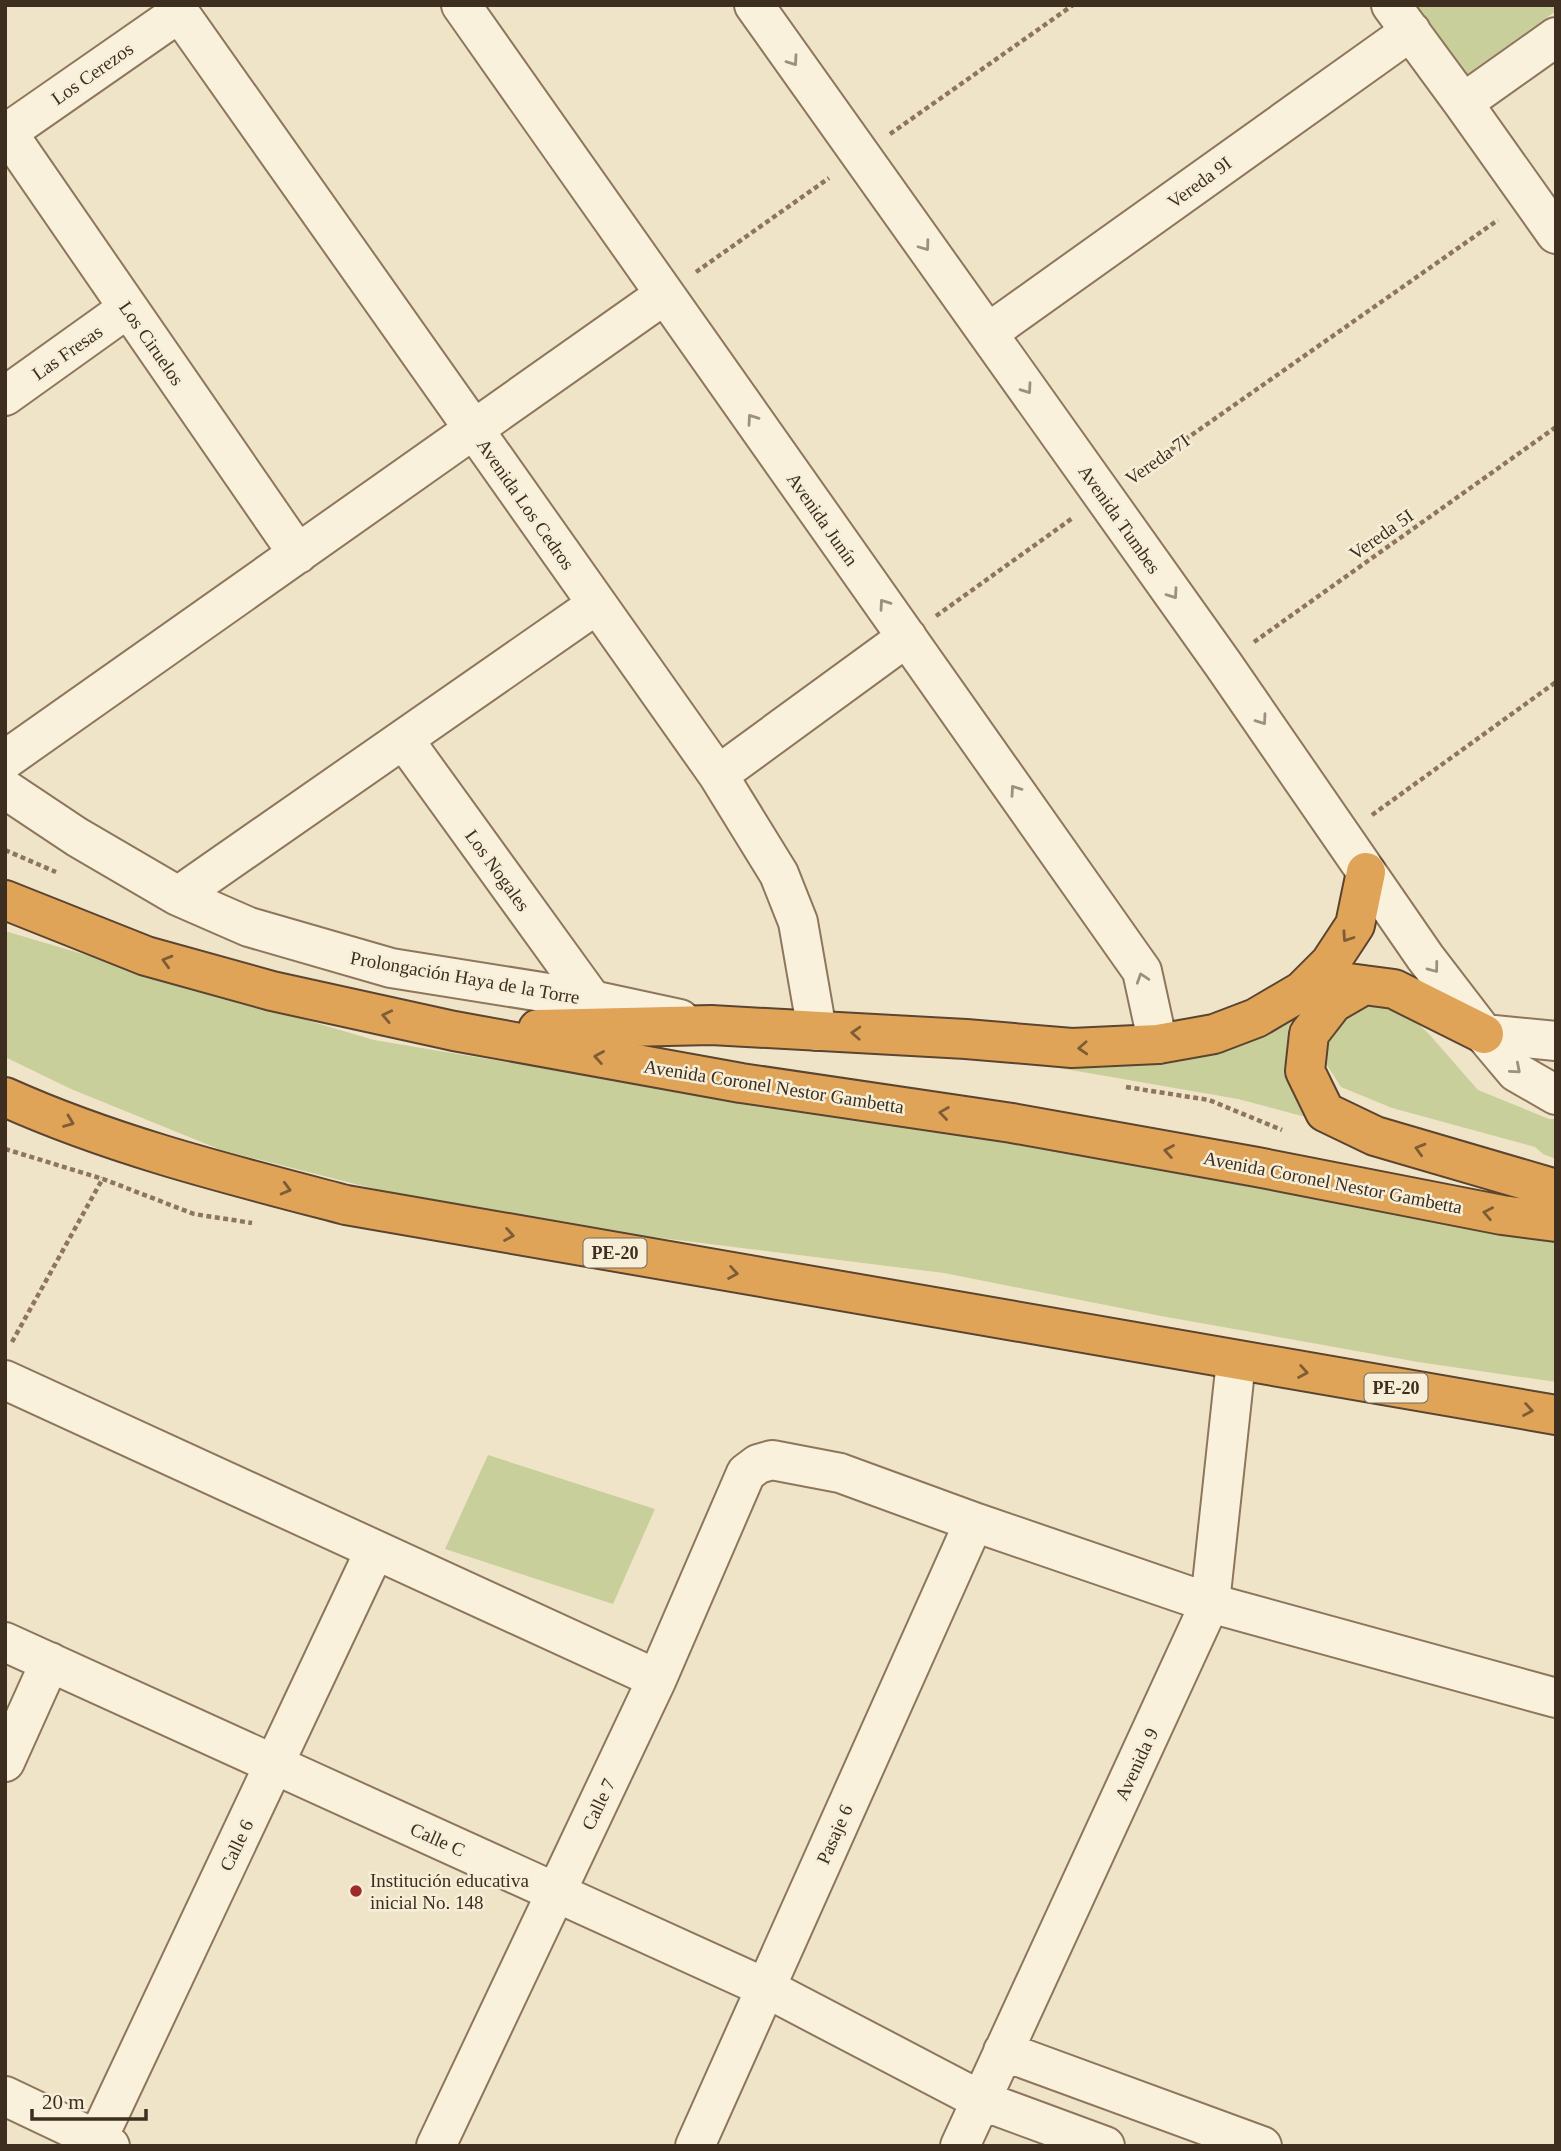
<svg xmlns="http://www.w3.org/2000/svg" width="1561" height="2151" font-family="'Times New Roman',serif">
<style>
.green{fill:#c9cf9b}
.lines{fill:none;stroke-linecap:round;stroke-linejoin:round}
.minor-casing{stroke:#8d765c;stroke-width:42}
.highway-casing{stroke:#5b4430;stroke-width:42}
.path{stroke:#8d765c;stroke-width:4.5;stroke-dasharray:5 3.5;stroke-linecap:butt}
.minor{stroke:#faf1dc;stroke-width:38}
.highway{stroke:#e0a458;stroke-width:38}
.oneway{stroke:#9c907e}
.oneway2{stroke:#7e5d36}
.poi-dot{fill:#9e2a2b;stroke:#f7eed8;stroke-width:2.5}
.labels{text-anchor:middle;stroke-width:5;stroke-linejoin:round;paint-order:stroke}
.shield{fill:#f7eed8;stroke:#756857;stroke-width:2}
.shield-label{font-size:18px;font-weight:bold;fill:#3d2e20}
.street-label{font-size:19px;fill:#3d2e20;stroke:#f7eed8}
.poi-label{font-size:19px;fill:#3d2e20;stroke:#f7eed8;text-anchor:start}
</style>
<rect width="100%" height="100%" fill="#f0e4c8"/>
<path class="green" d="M 1408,5 L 1552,5 L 1556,11 L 1460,79 Z
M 5,931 L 374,1040 L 578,1074 L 790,1100 L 1556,1232 L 1556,1382 L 1418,1362 L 1161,1316 L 944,1273 L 523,1221 L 359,1185 L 221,1150 L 71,1089 L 5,1057 Z
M 1378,1001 L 1401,1008 L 1429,1034 L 1478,1090 L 1549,1119 L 1556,1119 L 1556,1159 L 1543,1154 L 1535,1147 L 1392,1108 L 1341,1087 L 1325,1062 C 1332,1017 1336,1015 1378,1001 Z
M 1303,1009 C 1274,1053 1293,1078 1313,1119 L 1238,1099 L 1013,1060 Z
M 488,1455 L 655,1509 L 613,1604 L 445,1549 Z"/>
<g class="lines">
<g class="minor-casing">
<path id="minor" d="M 174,5 L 718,775 L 779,874 L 798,922 L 817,1031
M 461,5 L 1142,971 L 1158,1044
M 754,5 L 1223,664 L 1425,957 L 1484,1034 L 1516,1072 L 1556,1095
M 1391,5 L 1463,103 L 1556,234
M 1463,103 L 1556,37
M 7,132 L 298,554
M 5,134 L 179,13
M 988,333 L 1411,31
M 5,396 L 128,308
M 404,740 L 592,1000
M 5,760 L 664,295
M 718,775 L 907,637
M 5,789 L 77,837 L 178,896 L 249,927 L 391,968 L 592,1000 L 680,1019
M 178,896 L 596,605
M 1484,1034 L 1556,1041
M 5,1380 L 657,1679
M 5,1642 L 766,1988 L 980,2100 L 1105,2146
M 5,1762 L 50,1662
M 1003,2051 L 1262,2146
M 5,2096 L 110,2146
M 97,2140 L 375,1550
M 436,2146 L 657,1679 L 746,1473 L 758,1464 L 772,1460 L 840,1473 L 974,1522 L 1210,1603 L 1556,1698
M 695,2146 L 974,1522
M 960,2146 L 1210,1603 L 1236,1361"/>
</g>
<g class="highway-casing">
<path id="highway" d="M 5,900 L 146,956 L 272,991 L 454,1031 L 741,1083 L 1012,1123 L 1257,1167 L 1502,1215 L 1556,1222
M 1341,982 L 1394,989 L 1484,1034
M 1364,985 L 1333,1003 L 1309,1034 L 1305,1071 L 1325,1112 L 1375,1136 L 1556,1189
M 538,1029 L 711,1025 L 966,1039 L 1072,1048 L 1158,1044 L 1214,1034 L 1256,1018 L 1302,991 L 1330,963 L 1355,925 L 1366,872
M 5,1097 C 114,1146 231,1175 346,1205 L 1556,1415"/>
</g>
<path class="path" d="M 890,134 L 1073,5
M 696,272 L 829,178
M 1136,474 L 1498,220
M 936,616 L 1074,517
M 1254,642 L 1556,427
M 1372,815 L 1556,682
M 5,850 L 56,872
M 1126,1087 L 1209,1100 L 1282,1130
M 5,1149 L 103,1179 L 194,1214 L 252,1223
M 12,1342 L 103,1178"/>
<use href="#minor" class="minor"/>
<use href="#highway" class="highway"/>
</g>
<defs><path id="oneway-chevron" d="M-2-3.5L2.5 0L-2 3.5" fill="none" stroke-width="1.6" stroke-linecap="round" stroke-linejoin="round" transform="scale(1.75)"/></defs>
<g class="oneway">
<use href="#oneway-chevron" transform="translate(793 61) rotate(55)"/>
<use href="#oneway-chevron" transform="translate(925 246) rotate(54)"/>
<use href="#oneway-chevron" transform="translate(1027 389) rotate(55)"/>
<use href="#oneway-chevron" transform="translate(752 419) rotate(-125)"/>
<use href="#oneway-chevron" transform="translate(1173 594) rotate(55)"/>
<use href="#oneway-chevron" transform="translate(884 604) rotate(-125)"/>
<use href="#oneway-chevron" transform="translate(1262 720) rotate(55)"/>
<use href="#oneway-chevron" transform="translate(1015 790) rotate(-125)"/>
<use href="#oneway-chevron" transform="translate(1434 968) rotate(53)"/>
<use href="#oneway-chevron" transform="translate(1142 978) rotate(-108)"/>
<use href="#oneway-chevron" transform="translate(1516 1069) rotate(41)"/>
</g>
<g class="oneway2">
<use href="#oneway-chevron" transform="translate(1347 937) rotate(124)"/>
<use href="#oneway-chevron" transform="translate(167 961) rotate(-164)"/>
<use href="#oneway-chevron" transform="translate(387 1016) rotate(-168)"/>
<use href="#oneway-chevron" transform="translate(856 1033) rotate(-177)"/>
<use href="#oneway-chevron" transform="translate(1083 1048) rotate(177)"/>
<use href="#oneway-chevron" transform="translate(599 1057) rotate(-170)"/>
<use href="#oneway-chevron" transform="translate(944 1113) rotate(-172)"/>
<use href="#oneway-chevron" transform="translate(69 1122) rotate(21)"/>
<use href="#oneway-chevron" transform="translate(1420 1149) rotate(-164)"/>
<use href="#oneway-chevron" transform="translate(1169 1151) rotate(-170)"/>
<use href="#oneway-chevron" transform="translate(286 1189) rotate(15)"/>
<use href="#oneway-chevron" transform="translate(1488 1213) rotate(-169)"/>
<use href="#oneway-chevron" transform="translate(509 1235) rotate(10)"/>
<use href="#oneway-chevron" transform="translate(733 1273) rotate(10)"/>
<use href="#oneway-chevron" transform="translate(1303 1372) rotate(10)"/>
<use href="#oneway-chevron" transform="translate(1528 1410) rotate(9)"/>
</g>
<circle class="poi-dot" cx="356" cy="1891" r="7"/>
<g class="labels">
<g class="shield">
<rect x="583.5" y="1238.5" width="63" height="29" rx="5"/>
<rect x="1364.5" y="1373.5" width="63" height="29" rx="5"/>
</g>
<g class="shield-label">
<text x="615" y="1259">PE-20</text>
<text x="1396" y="1394">PE-20</text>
</g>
<g class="street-label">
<text transform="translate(92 73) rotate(-35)" y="7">Los Cerezos</text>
<text transform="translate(1199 182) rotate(-36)" y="7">Vereda 9I</text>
<text transform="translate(152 343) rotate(55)" y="7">Los Ciruelos</text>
<text transform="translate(67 352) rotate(-35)" y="7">Las Fresas</text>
<text transform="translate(1157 459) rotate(-35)" y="7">Vereda 7I</text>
<text transform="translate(526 504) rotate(55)" y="7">Avenida Los Cedros</text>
<text transform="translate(823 519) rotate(55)" y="7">Avenida Junín</text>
<text transform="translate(1120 519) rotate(55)" y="7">Avenida Tumbes</text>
<text transform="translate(1381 534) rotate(-35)" y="7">Vereda 5I</text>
<text transform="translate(498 870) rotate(54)" y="7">Los Nogales</text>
<text transform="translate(465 977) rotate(10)" y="7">Prolongación Haya de la Torre</text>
<text transform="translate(774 1086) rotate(9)" y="7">Avenida Coronel Nestor Gambetta</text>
<text transform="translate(1333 1182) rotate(11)" y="7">Avenida Coronel Nestor Gambetta</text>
<text transform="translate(1136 1764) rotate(-65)" y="7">Avenida 9</text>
<text transform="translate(598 1804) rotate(-65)" y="7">Calle 7</text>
<text transform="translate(834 1834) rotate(-66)" y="7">Pasaje 6</text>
<text transform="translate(438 1839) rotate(24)" y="7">Calle C</text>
<text transform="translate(236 1845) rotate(-65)" y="7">Calle 6</text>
</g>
<g class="poi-label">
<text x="370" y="1887">Institución educativa<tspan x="370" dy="22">inicial No. 148</tspan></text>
</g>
</g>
<rect width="1561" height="2151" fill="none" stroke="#3d2e20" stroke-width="14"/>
<path d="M32 2109v10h114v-10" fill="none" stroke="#3d2e20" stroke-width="3.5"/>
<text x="42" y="2109" font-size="21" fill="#3d2e20" stroke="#f7eed8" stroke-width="5" paint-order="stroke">20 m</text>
</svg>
